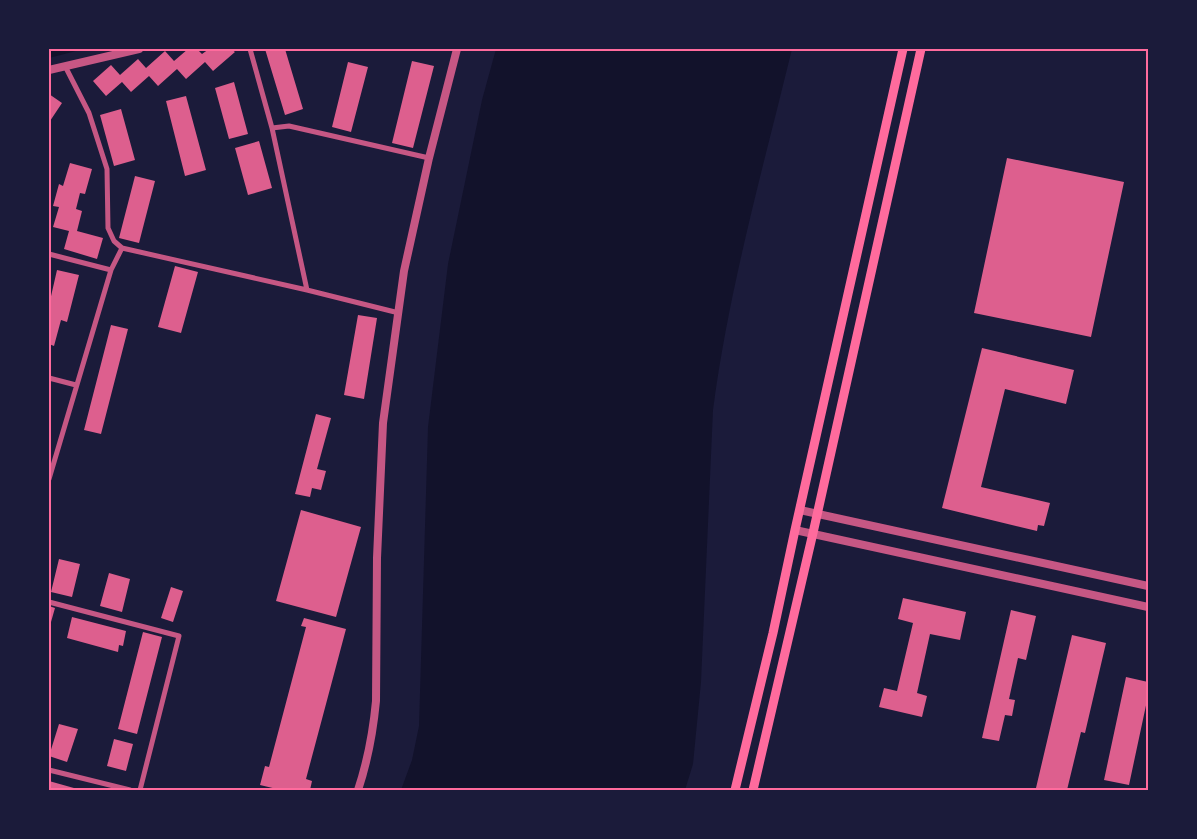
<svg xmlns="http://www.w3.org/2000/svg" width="1197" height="839" font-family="Cabin,sans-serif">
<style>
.water{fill:#12122b}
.building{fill:#dd5f8e}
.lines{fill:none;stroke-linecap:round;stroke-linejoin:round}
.minor{stroke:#c65784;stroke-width:5}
.tertiary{stroke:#c65784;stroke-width:8}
.primary{stroke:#ff6b9d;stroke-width:9}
.neatline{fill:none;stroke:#ff6b9d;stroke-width:2}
</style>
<rect width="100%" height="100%" fill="#1b1b3a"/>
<path class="water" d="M 49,49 L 84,49 L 49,58 Z
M 496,49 L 792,49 C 763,168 729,288 713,410 L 701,682 L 693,764 L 685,790 L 401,790 L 412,760 L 419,726 L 428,427 L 448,264 L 482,100 Z"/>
<path class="building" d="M 188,49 L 197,49 L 202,54 L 209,49 L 231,49 L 235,52 L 213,71 L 205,62 L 186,79 L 177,69 L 158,86 L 149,76 L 131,92 L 122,82 L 106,96 L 93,81 L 111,65 L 120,75 L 138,59 L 146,68 L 165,51 L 174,61 Z
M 265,49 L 285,49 L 303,109 L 285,115 Z
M 412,61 L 434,66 L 413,148 L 392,143 Z
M 348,62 L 368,67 L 351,132 L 332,127 Z
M 234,82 L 248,134 L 229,139 L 215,88 Z
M 49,94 L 62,103 L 50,121 L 49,121 Z
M 186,96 L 206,170 L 185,176 L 166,101 Z
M 121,109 L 135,160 L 114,166 L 100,115 Z
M 259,141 L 272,188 L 248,195 L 235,148 Z
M 1007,158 L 1124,182 L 1091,337 L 974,313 Z
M 70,163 L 92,169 L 85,194 L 80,193 L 76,209 L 82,211 L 77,231 L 103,238 L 97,259 L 64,249 L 69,231 L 53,227 L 59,207 L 53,206 L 59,184 L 63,186 Z
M 135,176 L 155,181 L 139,243 L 119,238 Z
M 175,266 L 198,272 L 181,333 L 158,327 Z
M 57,270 L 79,275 L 67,322 L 61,320 L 54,346 L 49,344 L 49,305 Z
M 358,315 L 377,318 L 364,399 L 344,395 Z
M 111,325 L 128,329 L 101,434 L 84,430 Z
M 982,348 L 1074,370 L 1066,404 L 1005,389 L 981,487 L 1050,503 L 1044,526 L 1038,525 L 1037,531 L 942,508 Z
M 316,414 L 331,418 L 317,469 L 326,471 L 321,490 L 312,488 L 310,497 L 295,494 Z
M 301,510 L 361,527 L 336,617 L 276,601 Z
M 59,559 L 80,564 L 72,597 L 51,592 Z
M 109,573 L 130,579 L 122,612 L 100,606 Z
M 171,587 L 183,591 L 173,622 L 161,618 Z
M 903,598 L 966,612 L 960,640 L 930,634 L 917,693 L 927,696 L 922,717 L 879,707 L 884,688 L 897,691 L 913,623 L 898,619 Z
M 49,606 L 55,608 L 49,629 Z
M 1011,610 L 1036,616 L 1026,660 L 1018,658 L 1009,699 L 1015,700 L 1012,716 L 1005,715 L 999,741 L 982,738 Z
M 72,617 L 126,631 L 123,646 L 119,645 L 118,652 L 67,638 Z
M 304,618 L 346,629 L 306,779 L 312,781 L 310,790 L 281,790 L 260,785 L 265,766 L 269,767 L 306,627 L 301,626 Z
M 143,632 L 162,637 L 137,734 L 118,729 Z
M 1072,635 L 1106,643 L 1085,733 L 1081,732 L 1067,790 L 1046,790 L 1036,788 Z
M 1126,677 L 1148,682 L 1148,696 L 1129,785 L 1104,780 Z
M 59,724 L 78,729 L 67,762 L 49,756 Z
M 114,739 L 133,744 L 126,771 L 107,766 Z
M 49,781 L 81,790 L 49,790 Z"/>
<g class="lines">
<path class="minor" d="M 250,49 L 272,128 L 307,290
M 272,128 L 289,126 L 429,158
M 122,248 L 307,290 L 399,313
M 49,254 L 111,270
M 49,378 L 76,385
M 49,479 L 111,270 L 122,248 L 114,241 L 108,228 L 107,169 L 89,113 L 65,66
M 49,602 L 179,636 L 140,790
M 49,770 L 130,790"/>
<path class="tertiary" d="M 49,70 L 139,49
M 800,510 L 1148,586
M 795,530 L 1148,607
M 358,790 C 368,760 373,733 376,701 L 377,558 L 383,423 L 404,271 L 429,158 L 457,49"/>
<path class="primary" d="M 735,790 L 773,633 L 795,530 L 903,49
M 753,790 L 813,533 L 921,49"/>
</g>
<rect width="1197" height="839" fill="none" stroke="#1b1b3a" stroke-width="100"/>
<rect x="50" y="50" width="1097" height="739" class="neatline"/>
</svg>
